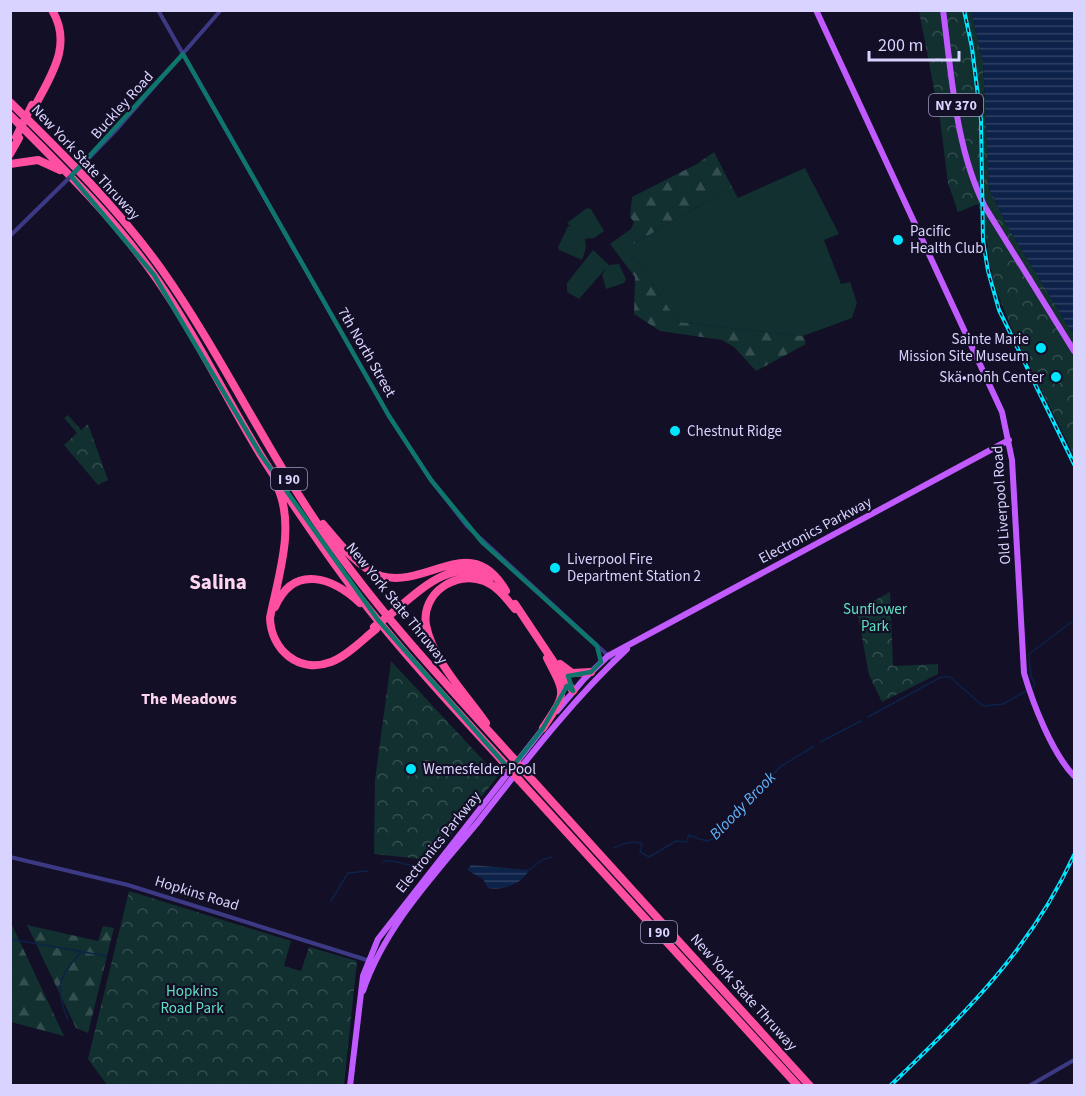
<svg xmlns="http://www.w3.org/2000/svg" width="1085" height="1096" font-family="'Source Sans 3',sans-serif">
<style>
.green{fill:#12302f}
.forest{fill:url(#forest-firs)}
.park{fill:url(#park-crowns)}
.water{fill:url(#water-rules)}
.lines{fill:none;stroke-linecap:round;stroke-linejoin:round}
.stream{stroke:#0c2248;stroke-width:1.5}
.minor{stroke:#3d3a85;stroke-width:4}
.major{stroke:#c25bff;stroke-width:6}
.highway{stroke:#ff4fa3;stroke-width:8}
.rail-casing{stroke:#00e5ff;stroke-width:4}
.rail{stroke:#130f26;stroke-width:1.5;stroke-dasharray:4.5;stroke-linecap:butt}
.minor-bridge{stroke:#3d3a85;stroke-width:4}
.highway-bridge{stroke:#ff4fa3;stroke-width:8}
.marked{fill:none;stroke:#0f766e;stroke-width:4.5;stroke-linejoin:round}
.poi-dot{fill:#00e5ff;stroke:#130f26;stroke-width:2}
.labels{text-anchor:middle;stroke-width:4.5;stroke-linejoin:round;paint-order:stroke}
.shield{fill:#130f26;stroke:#9e99be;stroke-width:1.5}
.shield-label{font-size:14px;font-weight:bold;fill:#d9d4ff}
.street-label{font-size:15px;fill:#d9d4ff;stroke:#130f26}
.poi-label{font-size:15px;fill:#d9d4ff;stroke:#130f26;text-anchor:start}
.park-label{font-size:15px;fill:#5fe0c0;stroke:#130f26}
.neighbourhood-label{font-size:16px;font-weight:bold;fill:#ffd6f0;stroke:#130f26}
.water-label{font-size:16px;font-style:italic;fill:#62b6ff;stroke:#130f26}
.district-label{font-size:21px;font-weight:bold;fill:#ffd6f0;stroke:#130f26}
</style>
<defs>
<pattern id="forest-firs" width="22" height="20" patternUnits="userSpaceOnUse" patternTransform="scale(1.5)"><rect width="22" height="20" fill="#12302f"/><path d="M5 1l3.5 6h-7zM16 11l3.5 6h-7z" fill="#344d4e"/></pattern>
<pattern id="park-crowns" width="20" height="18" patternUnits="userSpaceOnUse" patternTransform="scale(1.5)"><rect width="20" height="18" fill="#12302f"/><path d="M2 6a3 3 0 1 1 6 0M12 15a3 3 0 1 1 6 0" fill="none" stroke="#344d4e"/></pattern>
<pattern id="water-rules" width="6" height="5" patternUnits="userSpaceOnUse" patternTransform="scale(1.5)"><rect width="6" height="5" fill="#0c2248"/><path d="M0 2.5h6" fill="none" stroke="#2f4163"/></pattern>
</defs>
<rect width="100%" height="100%" fill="#130f26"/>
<path class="green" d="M 805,168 L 839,234 L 824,240 L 841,284 L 850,282 L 857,303 L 852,318 L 803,336 L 678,322 L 628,247 L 732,187 L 738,198 Z
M 587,208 L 591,209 L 604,231 L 594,238 L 585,239 L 586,248 L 582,260 L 559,250 L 558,247 L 568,226 L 571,227 L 567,223 Z
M 593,250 L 609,265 L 619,264 L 626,279 L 624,283 L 606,289 L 602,275 L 607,267 L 579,299 L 567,292 L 567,283 Z"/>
<path class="forest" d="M 714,152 L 732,187 L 628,247 L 678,322 L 803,336 L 806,344 L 756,371 L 734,347 L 722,340 L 660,331 L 634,314 L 635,277 L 610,244 L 631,229 L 634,222 L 630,217 L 632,197 L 697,164 Z
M 10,925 L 12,925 L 64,1036 L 11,1022 Z
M 27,925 L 98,941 L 103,926 L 114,928 L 88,1033 L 76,1028 Z"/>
<path class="park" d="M 919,11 L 971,11 L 983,61 L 989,188 L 1006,224 L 1074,336 L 1074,456 C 1048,400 1017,347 996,289 C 986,261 989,231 978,204 L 958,212 L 948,183 L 940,120 Z
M 68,415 L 81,430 L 88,424 L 108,480 L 98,485 L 64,445 L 77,433 L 64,418 Z
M 890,592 L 893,666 L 938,664 L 938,674 L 882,702 L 869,675 L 857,610 Z
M 391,661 L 498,776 L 431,860 L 374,854 L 375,780 Z
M 129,891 L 291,941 L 284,966 L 301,971 L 309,947 L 357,961 L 344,1085 L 107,1085 L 88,1059 Z"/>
<path class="water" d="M 971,11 L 1074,11 L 1074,336 L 1006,224 L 989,188 L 983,61 Z
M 471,865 L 529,870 C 523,883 503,891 488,888 L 483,879 L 467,870 Z"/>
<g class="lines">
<path class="stream" d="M 1033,688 L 1035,683 L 1031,677 L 1029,654 L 1074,620
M 868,717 L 941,677 L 950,677 L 983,706 L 1003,704 L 1028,690
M 820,742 L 861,721
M 614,848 C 622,844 634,839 642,844 L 640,852 L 649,857 L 676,841 L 686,842 L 689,835 C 701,839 713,848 718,829 L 728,822 L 780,767 L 814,746
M 383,862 C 394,858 401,865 412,865 C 420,865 423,860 431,863
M 529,870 L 542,860 L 552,857
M 331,901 L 348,873 L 368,871
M 10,939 L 106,956
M 68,1020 C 55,989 57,978 81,952"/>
<path class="minor" d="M 158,10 L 389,416 L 431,480 L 467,526 L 614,661
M 84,163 L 117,129 L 221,10
M 10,236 L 63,184
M 10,857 L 128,885 L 370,961
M 1029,1086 L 1074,1060"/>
<path class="major" d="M 816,10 L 1002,412 L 1012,460 L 1024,673 C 1033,704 1052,753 1074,776
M 943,10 C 952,76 955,147 985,207 L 1074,351
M 557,711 L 584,679 L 608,656 L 1009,440
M 363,991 C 385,926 435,874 478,822 C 525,762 571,701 627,649
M 350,1086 L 363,976 L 378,939 L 545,726"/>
<path class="highway" d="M 10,102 C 65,156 118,208 162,270 C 222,355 266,451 326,536 C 382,616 448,686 513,758
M 35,106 C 51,75 73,45 52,10
M 10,115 C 62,167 114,218 156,278 C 195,334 225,396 260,454 C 281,488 304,520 326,552 C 379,628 443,696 505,764
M 10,154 L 19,138
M 10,164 L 38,160 L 60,170
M 277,486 C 296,526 278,577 270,618 C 271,650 299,674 331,662 C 347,656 362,640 376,629
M 323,524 C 338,542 358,568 381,576 C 428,589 471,530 506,591
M 515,604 L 573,691
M 275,607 C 294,563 333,578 360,603
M 391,614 C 419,591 452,556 491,577
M 560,664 L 572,673 L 591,672
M 486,723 C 466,694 433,661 426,625 C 421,593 456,570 484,581 C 497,586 506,598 515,609
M 543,728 C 566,693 567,696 547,658
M 525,772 L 810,1086
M 519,780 L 798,1086"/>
<g class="rail-casing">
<path id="rail" d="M 964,10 L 972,48 L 981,120 L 983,240 L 988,271 L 999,310 L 1074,464
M 890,1086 C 964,1014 1030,951 1074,855"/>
</g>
<use href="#rail" class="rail"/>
<path class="minor-bridge" d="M 63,184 L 84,163"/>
<path class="highway-bridge" d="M 16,137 L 32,105
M 374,627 L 391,614
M 513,758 L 525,772
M 505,764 L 519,780"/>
</g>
<path class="marked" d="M 183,54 L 389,416 L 431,480 L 482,542 L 597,646 L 601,662 L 591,672 L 568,676 L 573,691 L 567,686 L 543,728 L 510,770 L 378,620 L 261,455 L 154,275 L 71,176 Z"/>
<g class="poi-dot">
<circle cx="898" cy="240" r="6"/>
<circle cx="1041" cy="348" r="6"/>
<circle cx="1056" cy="377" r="6"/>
<circle cx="675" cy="431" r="6"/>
<circle cx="555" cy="568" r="6"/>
<circle cx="411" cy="769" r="6"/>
</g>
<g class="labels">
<g class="shield">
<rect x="929" y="94" width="54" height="22" rx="4.5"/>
<rect x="271" y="468" width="36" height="22" rx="4.5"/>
<rect x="641" y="921" width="36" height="22" rx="4.5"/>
</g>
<g class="shield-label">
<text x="956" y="110">NY 370</text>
<text x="289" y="484">I 90</text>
<text x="659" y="937">I 90</text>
</g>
<g class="street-label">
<text transform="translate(122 105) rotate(-48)" y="5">Buckley Road</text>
<text transform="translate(86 162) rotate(47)" y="5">New York State Thruway</text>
<text transform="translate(367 352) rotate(60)" y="5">7th North Street</text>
<text transform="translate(1001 505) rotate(-94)" y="5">Old Liverpool Road</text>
<text transform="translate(815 530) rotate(-28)" y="5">Electronics Parkway</text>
<text transform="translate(397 603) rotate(51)" y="5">New York State Thruway</text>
<text transform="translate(438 842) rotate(-51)" y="5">Electronics Parkway</text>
<text transform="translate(197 893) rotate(17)" y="5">Hopkins Road</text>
<text transform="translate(744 992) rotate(48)" y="5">New York State Thruway</text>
</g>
<g class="poi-label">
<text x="910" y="236">Pacific<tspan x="910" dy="17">Health Club</tspan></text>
<text x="1029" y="344" text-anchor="end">Sainte Marie<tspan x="1029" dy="17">Mission Site Museum</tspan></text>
<text x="1044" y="382" text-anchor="end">Skä•noñh Center</text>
<text x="687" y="436">Chestnut Ridge</text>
<text x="567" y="564">Liverpool Fire<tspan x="567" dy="17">Department Station 2</tspan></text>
<text x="423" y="774">Wemesfelder Pool</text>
</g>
<g class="park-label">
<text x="875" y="614">Sunflower<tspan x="875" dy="17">Park</tspan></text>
<text x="192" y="996">Hopkins<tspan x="192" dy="17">Road Park</tspan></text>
</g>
<g class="neighbourhood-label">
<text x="189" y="704">The Meadows</text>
</g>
<g class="water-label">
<text transform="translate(742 805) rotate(-46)" y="6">Bloody Brook</text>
</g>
<g class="district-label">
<text x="218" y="589">Salina</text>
</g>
</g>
<rect width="1085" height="1096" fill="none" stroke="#d9d4ff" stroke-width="24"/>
<path d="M869 51v9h90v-9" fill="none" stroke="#d9d4ff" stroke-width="3"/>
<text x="878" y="51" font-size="18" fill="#d9d4ff" stroke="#130f26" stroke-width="4.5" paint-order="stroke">200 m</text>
</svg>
